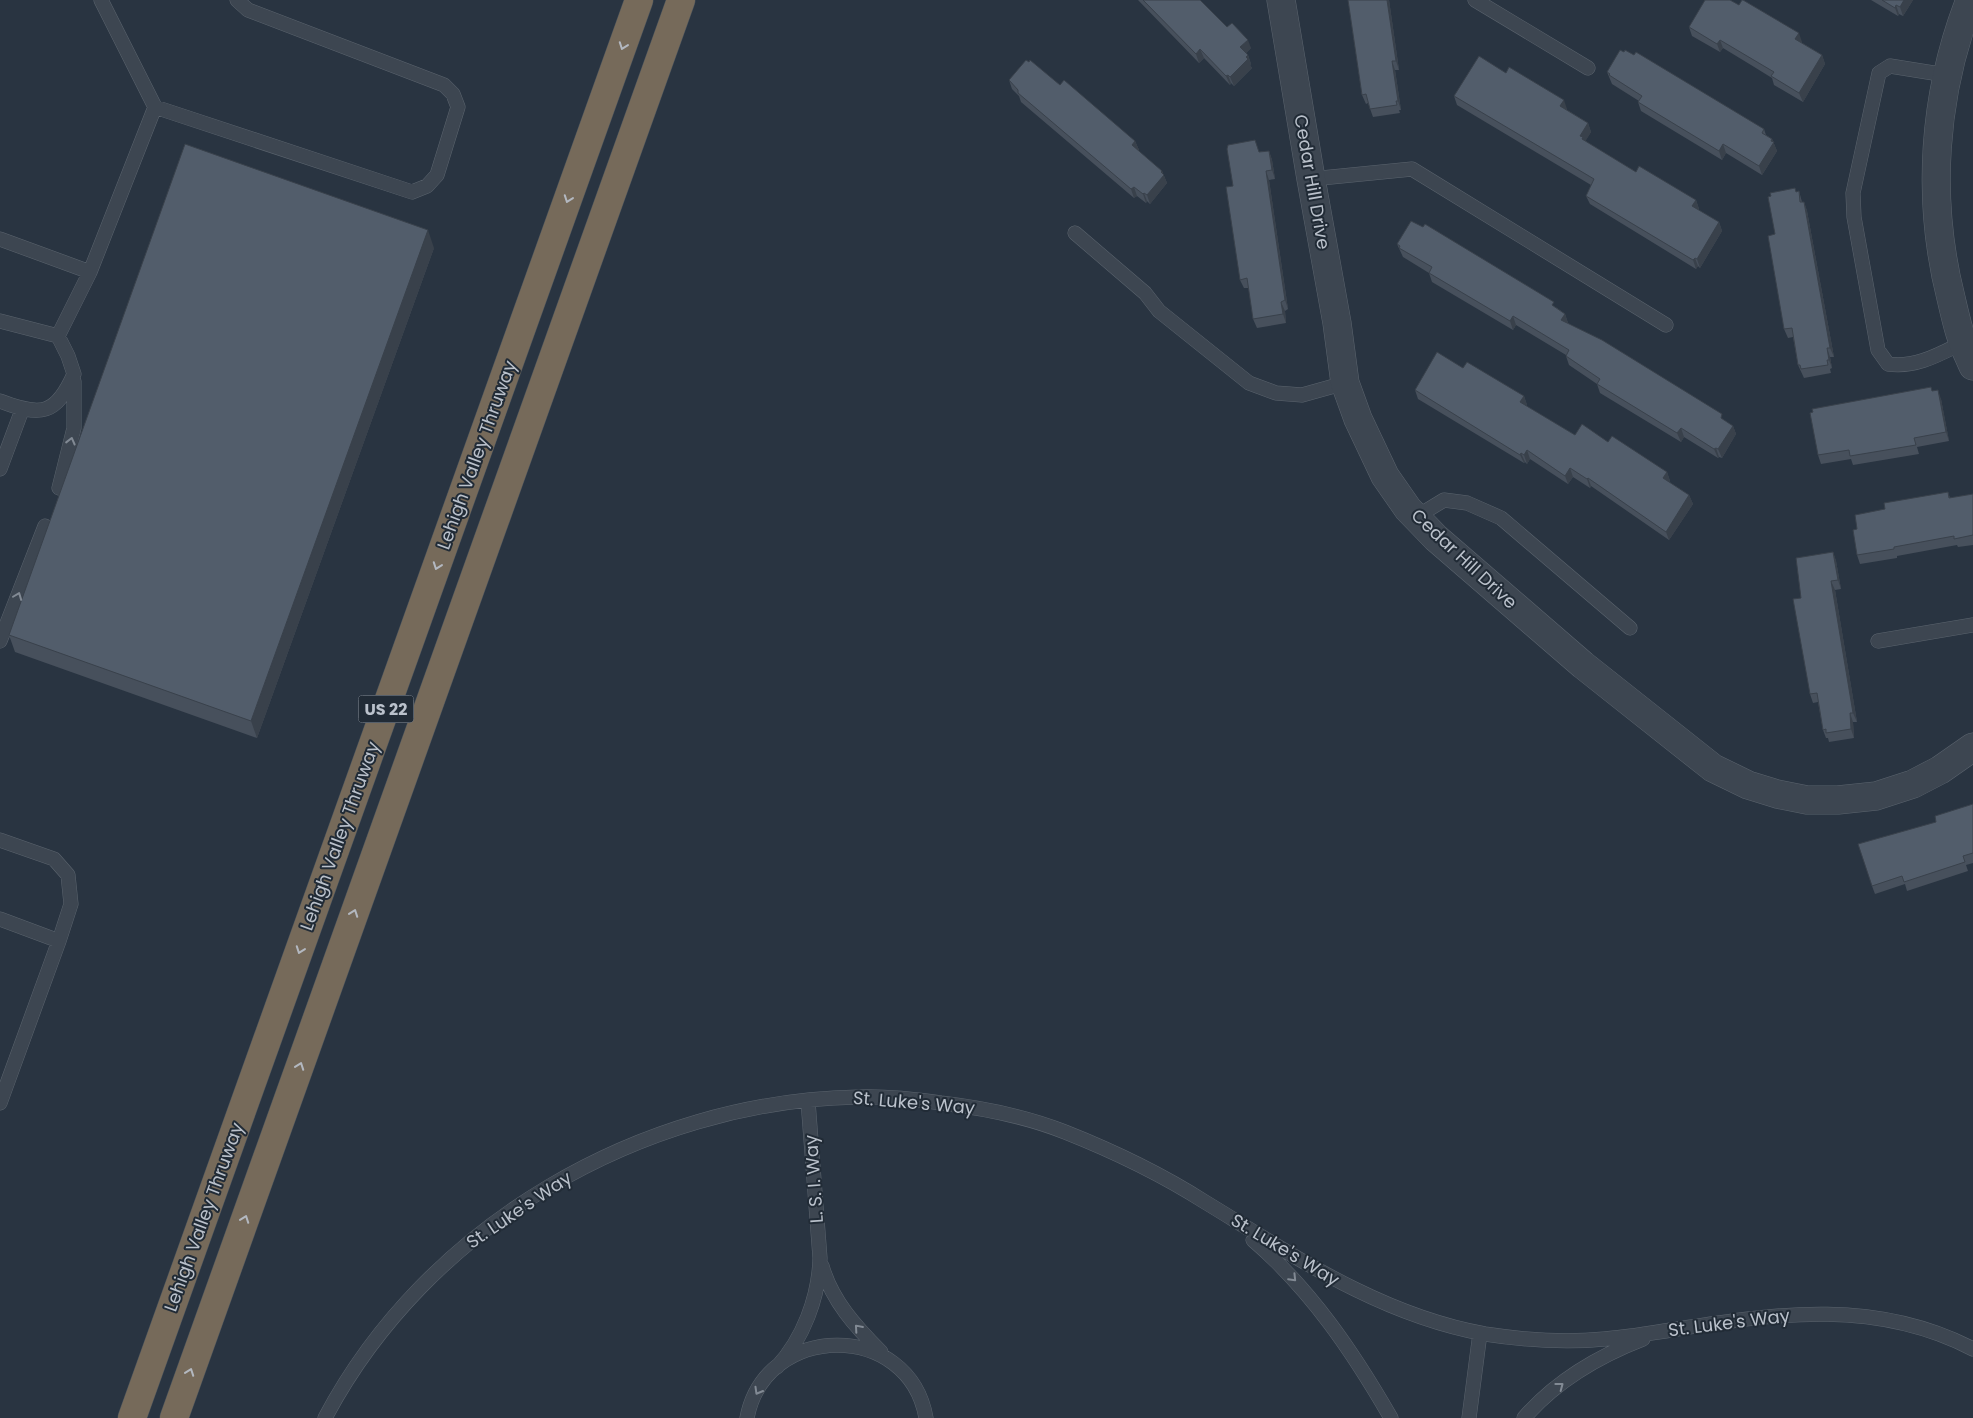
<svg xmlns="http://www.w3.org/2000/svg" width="1973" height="1418" font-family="Poppins,sans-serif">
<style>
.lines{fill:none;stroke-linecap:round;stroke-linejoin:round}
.lane-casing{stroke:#5b646e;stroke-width:15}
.street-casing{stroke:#5b646e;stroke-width:29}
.highway-casing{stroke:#47515b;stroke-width:29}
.lane{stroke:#3d4651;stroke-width:14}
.street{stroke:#3d4651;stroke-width:28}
.highway{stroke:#766a5a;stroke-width:28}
.wall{fill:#47505c}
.shaded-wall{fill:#39414b}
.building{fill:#525d6b;stroke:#39414b}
.oneway{stroke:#b3b8c0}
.oneway2{stroke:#828a94}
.labels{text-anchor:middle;stroke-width:4;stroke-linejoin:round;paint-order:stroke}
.shield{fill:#212b36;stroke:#8c949e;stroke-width:1}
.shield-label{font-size:16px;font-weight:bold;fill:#bac1cb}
.street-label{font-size:18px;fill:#bac1cb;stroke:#212b36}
</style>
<rect width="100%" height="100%" fill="#293441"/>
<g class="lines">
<g class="lane-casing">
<path id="lane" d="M 1475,0 L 1588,68
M 1946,75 L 1890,66 L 1879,73 L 1853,193 L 1854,217 L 1878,350 L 1888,364 C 1915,368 1938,355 1962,343
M 155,107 L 412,192 L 427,186 L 437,175 L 458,107 L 453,94 L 444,85 L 248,10 L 237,0
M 1311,179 L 1412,169 L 1666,325
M 1075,233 L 1145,293 L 1159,311 L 1249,383 L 1276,393 L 1302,395 L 1345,383
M 0,239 L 90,272 L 58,336
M 90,272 L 155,107 L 101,0
M 0,321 L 58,336 L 68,356 L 74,374 C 56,415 41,417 0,401
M 0,469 L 22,410
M 59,488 L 74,428 L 74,381
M 1416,517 L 1444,500 L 1467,503 L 1501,518 L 1630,628
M 0,641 L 45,526
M 1878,641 L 1973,625
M 0,840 L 54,859 L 68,875 L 71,904 L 59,941
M 0,919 L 59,941 L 0,1103
M 1253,1240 C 1311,1290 1353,1352 1391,1418
M 822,1266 C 832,1301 856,1327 881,1352
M 777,1367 C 803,1339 819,1297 820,1258 L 808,1101
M 325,1418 C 427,1225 642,1101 858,1097 C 886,1096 913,1099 941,1103 C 983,1108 1025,1116 1065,1132 C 1113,1151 1161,1174 1205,1202 C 1294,1256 1380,1315 1485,1334 C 1524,1340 1565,1343 1604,1339 C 1628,1337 1653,1333 1677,1329 C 1779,1313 1877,1299 1973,1349
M 747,1418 C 765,1322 909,1320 926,1418
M 1469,1418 L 1480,1333
M 1524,1418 C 1555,1382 1599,1356 1643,1339"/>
</g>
<g class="street-casing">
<path id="street" d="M 1281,0 L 1311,179 L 1337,323 L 1345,383 L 1358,419 L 1385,476 L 1408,509 L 1436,538 L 1583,665 L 1713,768 L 1748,785 L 1777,794 L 1807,800 L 1838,800 L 1876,796 L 1913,784 L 1940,770 L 1973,747
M 1970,0 C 1933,95 1926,199 1951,298 C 1957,324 1961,342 1973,366"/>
</g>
<g class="highway-casing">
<path id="highway" d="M 132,1418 L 639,0
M 174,1418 L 681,0"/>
</g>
<use href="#lane" class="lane"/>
<use href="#street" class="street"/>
<use href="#highway" class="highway"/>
</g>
<path class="wall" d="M 1138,0 L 1200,0 L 1227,27 L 1251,48 L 1246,53 L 1248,55 L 1251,64 L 1250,65 L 1252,68 L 1234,86 L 1231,83 L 1230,85 L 1204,58 L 1199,63 Z
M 1348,0 L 1389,0 L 1399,70 L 1395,70 L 1401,110 L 1399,110 L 1400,113 L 1373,117 L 1368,103 L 1366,104 L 1362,95 Z
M 1871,0 L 1913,0 L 1903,16 L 1899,14 L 1898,16 Z
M 1739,5 L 1802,42 L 1802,43 L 1822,55 L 1825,64 L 1803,102 L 1774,85 L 1772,78 L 1751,65 L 1723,48 L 1720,52 L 1692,36 L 1689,27 Z
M 1607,72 L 1764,129 L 1766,135 L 1772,139 L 1777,151 L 1762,175 L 1726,153 L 1722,160 L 1641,111 L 1638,102 L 1639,101 L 1612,84 Z
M 1506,73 L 1567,109 L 1567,110 L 1588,123 L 1591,132 L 1585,141 L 1636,172 L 1696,200 L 1699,209 L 1698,210 L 1719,222 L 1722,231 L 1700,268 L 1698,266 L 1696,269 L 1590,204 L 1586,196 L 1591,185 L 1457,105 L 1454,96 Z
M 1009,80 L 1060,85 L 1135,141 L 1139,150 L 1138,151 L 1162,171 L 1167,183 L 1150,204 L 1147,201 L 1146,203 L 1137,196 L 1134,198 L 1021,102 L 1019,96 L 1012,89 Z
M 1269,151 L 1272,160 L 1275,179 L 1269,180 L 1288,309 L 1285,311 L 1286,323 L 1257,328 L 1253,319 L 1249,288 L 1244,288 L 1240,280 L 1233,186 L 1259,152 Z
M 1799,191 L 1802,202 L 1804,202 L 1807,211 L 1834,357 L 1830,357 L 1832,368 L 1830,369 L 1831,373 L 1804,378 L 1798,365 L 1793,337 L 1788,338 L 1784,329 L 1775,234 L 1796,192 Z
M 1397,244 L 1557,308 L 1565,314 L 1568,323 L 1733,426 L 1736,434 L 1722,458 L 1719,457 L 1718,458 L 1684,437 L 1681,442 L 1600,393 L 1597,384 L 1569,365 L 1566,356 L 1566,355 L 1516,325 L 1513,330 L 1432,282 L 1429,273 L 1403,257 Z
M 434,248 L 257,738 L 15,652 L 9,635 Z
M 1463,368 L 1524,396 L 1527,405 L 1526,406 L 1575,435 L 1608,442 L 1667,472 L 1670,481 L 1669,482 L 1689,495 L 1693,504 L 1669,540 L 1591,486 L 1590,488 L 1573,477 L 1568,484 L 1530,459 L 1527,464 L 1525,462 L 1524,463 L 1418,399 L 1415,390 Z
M 1933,391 L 1941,399 L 1949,441 L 1917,447 L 1919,454 L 1853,465 L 1851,459 L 1821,464 L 1818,455 Z
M 1948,492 L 1950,498 L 1973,494 L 1973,545 L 1958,547 L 1957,545 L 1897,556 L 1897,558 L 1860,564 L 1857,555 L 1857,529 L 1885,509 Z
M 1833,552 L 1836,561 L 1841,589 L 1835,590 L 1857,722 L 1853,722 L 1854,738 L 1829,742 L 1828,738 L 1826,738 L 1823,730 L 1818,702 L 1813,703 L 1810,694 L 1801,598 Z
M 1973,804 L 1973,863 L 1966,865 L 1968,871 L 1907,891 L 1905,884 L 1875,894 L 1872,886 L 1936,822 Z"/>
<path class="shaded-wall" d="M 1387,0 L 1389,0 L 1399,70 L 1396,61 Z
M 1904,0 L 1913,0 L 1903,16 L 1900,7 Z
M 1896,5 L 1899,14 L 1898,16 L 1895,8 Z
M 1799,33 L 1802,42 L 1798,48 L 1795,39 Z
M 1248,40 L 1251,48 L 1244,56 L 1240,47 Z
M 1720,40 L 1723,48 L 1720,52 L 1717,44 Z
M 1200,49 L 1204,58 L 1199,63 L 1196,54 Z
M 1248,55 L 1251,64 L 1250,65 L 1252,68 L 1234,86 L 1230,77 Z
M 1822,55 L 1825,64 L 1803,102 L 1799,93 Z
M 1392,61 L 1395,70 L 1401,110 L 1398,101 Z
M 1228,75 L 1231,83 L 1230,85 L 1226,76 Z
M 1564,100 L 1567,109 L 1564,115 L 1560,106 Z
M 1588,123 L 1591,132 L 1585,142 L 1580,136 Z
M 1772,139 L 1777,151 L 1762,175 L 1759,166 Z
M 1135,141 L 1139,150 L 1135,154 L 1132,145 Z
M 1723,144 L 1726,153 L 1722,160 L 1719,151 Z
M 1269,151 L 1272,160 L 1275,179 L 1272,170 Z
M 1162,171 L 1167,183 L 1150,204 L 1147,195 Z
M 1266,171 L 1269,180 L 1288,309 L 1285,300 Z
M 1134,187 L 1137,196 L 1134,198 L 1131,189 Z
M 1144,193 L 1147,201 L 1146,203 L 1143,194 Z
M 1696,200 L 1699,209 L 1695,215 L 1692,206 Z
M 1804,202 L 1807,211 L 1834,357 L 1830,348 Z
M 1719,222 L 1722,231 L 1700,268 L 1697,259 Z
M 428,230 L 434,248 L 257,738 L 251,721 Z
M 1695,258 L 1698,266 L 1696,269 L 1693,260 Z
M 1281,302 L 1285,311 L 1286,323 L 1283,314 Z
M 1565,314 L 1568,323 L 1564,329 L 1561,320 Z
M 1513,316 L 1516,325 L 1513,330 L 1510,321 Z
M 1827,348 L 1830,357 L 1832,368 L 1829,360 Z
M 1938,390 L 1941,399 L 1949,441 L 1946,432 Z
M 1524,396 L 1527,405 L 1523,411 L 1520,402 Z
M 1733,426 L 1736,434 L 1722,458 L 1718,449 Z
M 1681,428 L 1684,437 L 1681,442 L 1677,433 Z
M 1716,448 L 1719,457 L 1718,458 L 1714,449 Z
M 1527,450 L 1530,459 L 1527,464 L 1524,455 Z
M 1521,453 L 1525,462 L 1524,463 L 1520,455 Z
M 1570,468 L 1573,477 L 1568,484 L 1565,476 Z
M 1667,472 L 1670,481 L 1666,487 L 1663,478 Z
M 1588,478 L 1591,486 L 1590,488 L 1587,479 Z
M 1689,495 L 1693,504 L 1669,540 L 1666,532 Z
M 1833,552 L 1836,561 L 1841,589 L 1838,580 Z
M 1831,581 L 1835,590 L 1857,722 L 1853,713 Z
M 1850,713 L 1853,722 L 1854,738 L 1851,729 Z"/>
<path class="building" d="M 1143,0 L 1200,0 L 1227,27 L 1232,23 L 1248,40 L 1240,47 L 1248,55 L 1246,57 L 1248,59 L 1230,77 L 1228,75 L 1226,76 L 1200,49 L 1196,54 Z
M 1348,0 L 1387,0 L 1396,61 L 1392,61 L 1398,101 L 1396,101 L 1397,105 L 1370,109 L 1366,94 L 1362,95 Z
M 1705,0 L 1730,0 L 1739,5 L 1742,0 L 1743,0 L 1799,33 L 1795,39 L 1822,55 L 1799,93 L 1771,76 L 1774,72 L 1720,40 L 1717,44 L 1689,27 Z
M 1882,0 L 1904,0 L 1900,7 L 1896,5 L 1895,8 Z
M 1620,50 L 1624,52 L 1625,50 L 1634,55 L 1636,52 L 1764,129 L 1762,133 L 1772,139 L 1771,141 L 1774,142 L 1759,166 L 1723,144 L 1719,151 L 1638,102 L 1642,96 L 1609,75 L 1610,74 L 1607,72 Z
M 1479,56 L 1506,73 L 1509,67 L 1564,100 L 1560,106 L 1588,123 L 1580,136 L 1583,137 L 1582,139 L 1636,172 L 1639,166 L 1696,200 L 1692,206 L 1719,222 L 1697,259 L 1695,258 L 1693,260 L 1586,196 L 1594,179 L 1454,96 Z
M 1026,60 L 1029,62 L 1030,60 L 1060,85 L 1064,80 L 1135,141 L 1132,145 L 1162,171 L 1161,172 L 1164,175 L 1147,195 L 1144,193 L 1143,194 L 1134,187 L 1131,189 L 1018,93 L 1018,90 L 1009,80 Z
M 1255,140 L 1259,152 L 1269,151 L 1272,170 L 1266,171 L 1285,300 L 1281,302 L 1283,314 L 1253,319 L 1247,278 L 1240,280 L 1226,187 L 1233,186 L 1227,149 L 1228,145 Z
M 185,144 L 428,230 L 251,721 L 9,635 Z
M 1795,188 L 1796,192 L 1799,191 L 1800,202 L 1804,202 L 1830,348 L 1827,348 L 1829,360 L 1827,360 L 1828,365 L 1801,369 L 1800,365 L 1798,365 L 1792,328 L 1784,329 L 1768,236 L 1775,234 L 1768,197 L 1771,196 L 1770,193 Z
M 1411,221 L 1423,227 L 1425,224 L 1554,302 L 1552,305 L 1565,314 L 1561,320 L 1602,340 L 1722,414 L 1721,418 L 1733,426 L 1718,449 L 1716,448 L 1714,449 L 1681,428 L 1677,433 L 1597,384 L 1600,379 L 1566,356 L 1569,350 L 1513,316 L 1510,321 L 1429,273 L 1432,267 L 1399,248 L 1400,246 L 1397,244 Z
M 1437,352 L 1463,368 L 1467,362 L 1524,396 L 1520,402 L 1575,435 L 1582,424 L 1608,442 L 1612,436 L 1667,472 L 1663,478 L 1689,495 L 1666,532 L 1588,478 L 1587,479 L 1570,468 L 1565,476 L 1527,450 L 1524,455 L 1521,453 L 1520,455 L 1415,390 Z
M 1931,387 L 1932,391 L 1938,390 L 1946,432 L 1914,438 L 1916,445 L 1850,456 L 1849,450 L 1818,455 L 1810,413 L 1813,412 L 1812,409 Z
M 1948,492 L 1949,498 L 1973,494 L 1973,535 L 1954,539 L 1954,536 L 1894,547 L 1894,549 L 1857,555 L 1853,530 L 1857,529 L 1855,515 L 1885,509 L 1884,503 Z
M 1833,552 L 1838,580 L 1831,581 L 1853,713 L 1850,713 L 1851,729 L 1826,733 L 1826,729 L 1823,730 L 1817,693 L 1810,694 L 1793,599 L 1801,598 L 1796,558 Z
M 1973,804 L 1973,853 L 1963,856 L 1965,862 L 1904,882 L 1902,876 L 1872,886 L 1858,844 L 1936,822 L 1935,816 Z"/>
<defs><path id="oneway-chevron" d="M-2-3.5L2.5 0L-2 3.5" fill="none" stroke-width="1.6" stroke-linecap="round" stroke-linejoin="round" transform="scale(1.25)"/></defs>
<g class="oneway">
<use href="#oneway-chevron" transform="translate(623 46) rotate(110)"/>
<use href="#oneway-chevron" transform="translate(568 199) rotate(110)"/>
<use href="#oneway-chevron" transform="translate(437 566) rotate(110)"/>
<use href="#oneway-chevron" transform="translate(354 913) rotate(-70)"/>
<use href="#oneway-chevron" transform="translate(300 950) rotate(110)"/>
<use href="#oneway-chevron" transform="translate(300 1066) rotate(-70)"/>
<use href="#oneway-chevron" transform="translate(245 1219) rotate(-70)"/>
<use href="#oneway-chevron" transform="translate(190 1372) rotate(-70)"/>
</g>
<g class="oneway2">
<use href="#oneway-chevron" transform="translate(71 441) rotate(-76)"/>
<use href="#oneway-chevron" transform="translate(18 596) rotate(-69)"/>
<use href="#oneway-chevron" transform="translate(1293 1278) rotate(46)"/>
<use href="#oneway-chevron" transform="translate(858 1328) rotate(-131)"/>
<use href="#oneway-chevron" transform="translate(1560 1386) rotate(-37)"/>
<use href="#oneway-chevron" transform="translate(758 1391) rotate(120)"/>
</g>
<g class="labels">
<rect class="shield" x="358.5" y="695.5" width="55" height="27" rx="4"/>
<g class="shield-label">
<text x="386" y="715">US 22</text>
</g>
<g class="street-label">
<text transform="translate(1312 182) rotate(80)" y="6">Cedar Hill Drive</text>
<text transform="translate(477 455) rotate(-70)" y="6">Lehigh Valley Thruway</text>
<text transform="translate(1464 559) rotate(43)" y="6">Cedar Hill Drive</text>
<text transform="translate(340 836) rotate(-70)" y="6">Lehigh Valley Thruway</text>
<text transform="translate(914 1103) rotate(5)" y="6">St. Luke's Way</text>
<text transform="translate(814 1179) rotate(-94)" y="6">L. S. I. Way</text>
<text transform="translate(519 1210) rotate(-34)" y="6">St. Luke's Way</text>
<text transform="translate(204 1217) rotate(-70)" y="6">Lehigh Valley Thruway</text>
<text transform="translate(1285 1250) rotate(31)" y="6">St. Luke's Way</text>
<text transform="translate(1729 1323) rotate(-7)" y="6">St. Luke's Way</text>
</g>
</g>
</svg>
